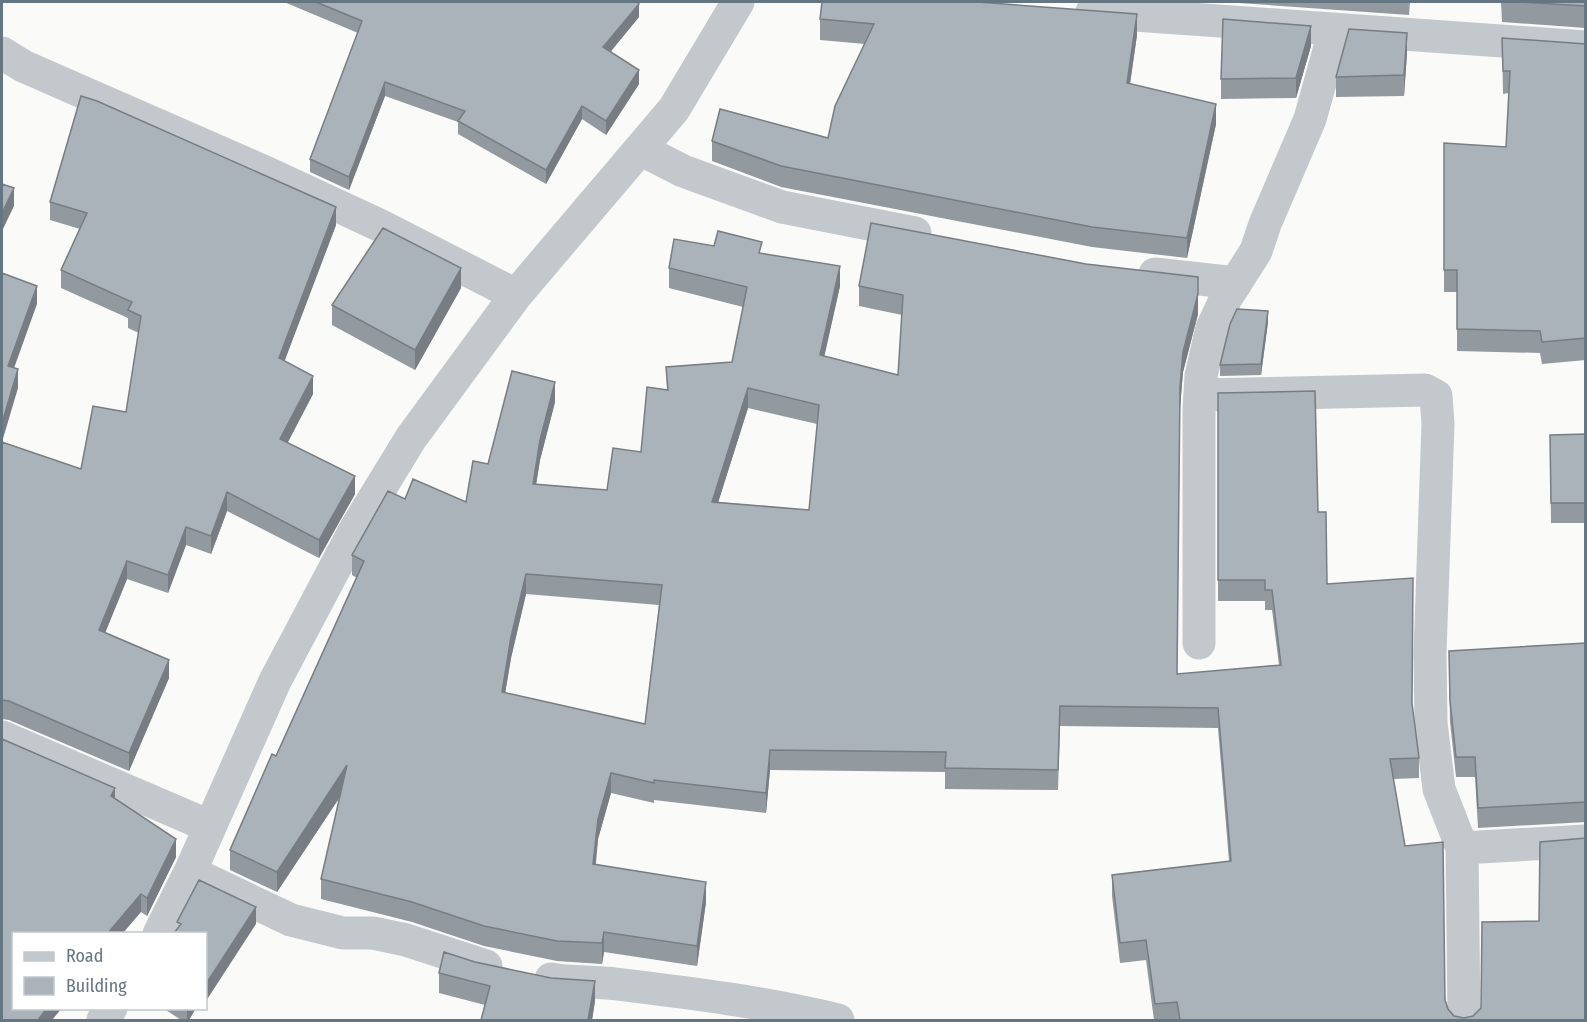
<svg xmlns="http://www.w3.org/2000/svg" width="1587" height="1022" font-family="'Fira Sans Condensed',sans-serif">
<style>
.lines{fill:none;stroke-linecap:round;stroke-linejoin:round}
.minor{stroke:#c3c8cc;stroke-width:33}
.wall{fill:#929a9f;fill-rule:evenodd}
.shaded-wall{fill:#777d82}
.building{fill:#aab3b9;stroke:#777d82;stroke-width:1.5;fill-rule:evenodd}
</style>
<rect width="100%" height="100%" fill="#fafaf8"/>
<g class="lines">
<path class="minor" d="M 1092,12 L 1586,47
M 2,53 L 23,66 L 265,172 L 379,225 L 516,295
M 640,149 L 683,171 L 782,207 L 915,233
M 1155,274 L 1236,283
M 1200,395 L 1425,390 L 1436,396 L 1438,424 L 1430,653 L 1431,723 L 1439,789 L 1462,848 L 1464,1020
M 1199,643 L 1199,409 L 1201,376 L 1212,328 L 1226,298 L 1256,251 L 1265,224 L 1310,119 L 1335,29
M 2,737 L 209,826
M 1462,848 L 1586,841
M 190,872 L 291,920 L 343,933 L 373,933 L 406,940 L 486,966
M 159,934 L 190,872 L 275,681 L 356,528 L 411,438 L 516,295 L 674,109 L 738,2
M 551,979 C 572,983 594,981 616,984 C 691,993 764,1002 838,1020
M 103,1020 L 111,1008"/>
</g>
<path class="wall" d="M 284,2 L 637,2 L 639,17 L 610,52 L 639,84 L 606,135 L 582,119 L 546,184 L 458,134 L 458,122 L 385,96 L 349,190 L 310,172 L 310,159 L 358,33 Z
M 1224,2 L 1410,2 L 1409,15 Z
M 1501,2 L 1586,2 L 1586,28 L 1502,22 Z
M 820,19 L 1137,35 L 1130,84 L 1216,124 L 1187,258 L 1092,247 L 781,187 L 712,161 L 712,141 L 828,138 L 865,44 L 820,40 Z
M 1502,38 L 1585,44 L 1586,360 L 1542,364 L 1540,353 L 1457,351 L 1457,292 L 1444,292 L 1444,143 L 1506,147 L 1509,93 L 1503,94 Z
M 1311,46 L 1296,98 L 1221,99 L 1221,79 Z
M 1407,53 L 1404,96 L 1336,97 L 1336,77 Z
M 50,202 L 336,225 L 284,361 L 313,394 L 288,442 L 355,494 L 319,558 L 227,511 L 211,554 L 186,545 L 168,593 L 127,579 L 105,633 L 169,678 L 129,771 L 9,720 L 2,719 L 2,442 L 81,469 L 126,412 L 139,333 L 128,328 L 128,318 L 61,288 L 61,270 L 80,229 L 50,220 Z
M 762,254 L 840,286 L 824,356 L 898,375 L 902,315 L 859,306 L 859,286 L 1198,298 L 1198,314 L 1183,372 L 1180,408 L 1177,674 L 1279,665 L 1272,610 L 1265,610 L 1265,601 L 1218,601 L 1218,393 L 1318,512 L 1327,584 L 1412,704 L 1419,758 L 1419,778 L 1393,779 L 1405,846 L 1448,1009 L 1454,1016 L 1464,1018 L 1586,1020 L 1154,1020 L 1146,960 L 1120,963 L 1112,896 L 1112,875 L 1229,861 L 1218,728 L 1060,726 L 1058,790 L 945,789 L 945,772 L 770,770 L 766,813 L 654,800 L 654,803 L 611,793 L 598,839 L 596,864 L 706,902 L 697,966 L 604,952 L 602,964 L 557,961 L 484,946 L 412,922 L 321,899 L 321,879 L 340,797 L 277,892 L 230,870 L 230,850 L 276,756 L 357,578 L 352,575 L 352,555 L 405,499 L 466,502 L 488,464 L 555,402 L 540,460 L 536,484 L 607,490 L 641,452 L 667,390 L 666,367 L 732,362 L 743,307 L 669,288 L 669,268 ZM 748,408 L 817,424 L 809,510 L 718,502 ZM 526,594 L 659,605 L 645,724 L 505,693 L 511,658 Z
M 461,288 L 415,370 L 332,325 L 332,305 Z
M 1268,322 L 1261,375 L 1220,376 L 1220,365 Z
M 1586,434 L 1586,523 L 1551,523 L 1550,435 Z
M 1586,643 L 1586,822 L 1478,828 L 1475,777 L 1456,777 L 1450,722 L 1449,651 Z
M 115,799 L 176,857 L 147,916 L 141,912 Z
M 439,973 L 595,1001 L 592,1020 L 481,1020 L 485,1005 L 439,993 Z
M 163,1008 L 196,1008 L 189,1020 L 181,1020 Z"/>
<path class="shaded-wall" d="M 639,4 L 639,17 L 603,61 L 603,47 Z
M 1137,14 L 1137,35 L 1127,104 L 1127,83 Z
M 1311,26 L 1311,46 L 1296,98 L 1296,78 Z
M 1407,33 L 1407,53 L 1404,96 L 1404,75 Z
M 639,70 L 639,84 L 606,135 L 606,121 Z
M 385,82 L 385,96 L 349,190 L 349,177 Z
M 1216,104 L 1216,124 L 1187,258 L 1187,238 Z
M 582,106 L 582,119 L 546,184 L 546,170 Z
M 14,188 L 14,206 L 2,231 L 2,213 Z
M 336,207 L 336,225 L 279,376 L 279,358 Z
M 840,266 L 840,286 L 820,376 L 820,355 Z
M 461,268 L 461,288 L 415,370 L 415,350 Z
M 1198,277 L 1198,314 L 1183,372 L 1180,408 L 1180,388 L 1183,352 Z
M 37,286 L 37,304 L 8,385 L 8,366 Z
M 1268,311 L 1268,322 L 1261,375 L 1261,364 Z
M 18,369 L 18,388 L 2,442 L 2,423 Z
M 313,376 L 313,394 L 280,457 L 280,439 Z
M 555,382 L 555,402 L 540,460 L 533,504 L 533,484 L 540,440 Z
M 748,388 L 748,408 L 712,522 L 712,502 Z
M 355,476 L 355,494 L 319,558 L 319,540 Z
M 227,492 L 227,511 L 211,554 L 211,536 Z
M 186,527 L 186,545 L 168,593 L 168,575 Z
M 127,561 L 127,579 L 99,648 L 99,630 Z
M 526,574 L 526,594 L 511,658 L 502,712 L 502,692 L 511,637 Z
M 169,660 L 169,678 L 129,771 L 129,753 Z
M 770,750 L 770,770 L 766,813 L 766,793 Z
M 347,765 L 347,786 L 277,892 L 277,872 Z
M 611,773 L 611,793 L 598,839 L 593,884 L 593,864 L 598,819 Z
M 115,788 L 115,806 L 111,796 Z
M 176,839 L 176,857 L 147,916 L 147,898 Z
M 706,882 L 706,902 L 697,966 L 697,946 Z
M 141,894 L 141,912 L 123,933 L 108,933 Z
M 256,907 L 256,924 L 206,1001 L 206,984 Z
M 604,932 L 604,952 L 602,964 L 602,943 Z
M 595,981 L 595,1001 L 592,1020 L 588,1020 Z
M 47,1008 L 62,1008 L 52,1020 L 38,1020 Z
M 187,1008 L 196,1008 L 189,1020 L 187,1020 Z"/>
<path class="building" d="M 316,2 L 637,2 L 639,4 L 603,47 L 639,70 L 606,121 L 582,106 L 546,170 L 458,121 L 465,111 L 385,82 L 349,177 L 310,159 L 362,21 Z
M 822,2 L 977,2 L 1137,14 L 1127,83 L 1216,104 L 1187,238 L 1092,227 L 781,166 L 712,141 L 720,109 L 828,138 L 835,106 L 874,24 L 820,19 Z
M 1521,2 L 1586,2 L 1586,6 Z
M 1223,19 L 1311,26 L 1296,78 L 1221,79 Z
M 1349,29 L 1407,33 L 1404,75 L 1336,77 Z
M 1502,38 L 1586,44 L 1586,338 L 1542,342 L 1540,331 L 1457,329 L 1457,270 L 1444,270 L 1444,143 L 1506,147 L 1510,71 L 1503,71 Z
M 81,96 L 97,101 L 336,207 L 279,358 L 313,376 L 280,439 L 355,476 L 319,540 L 227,492 L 211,536 L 186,527 L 168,575 L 127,561 L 99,630 L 169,660 L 129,753 L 9,701 L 2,700 L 2,442 L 81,469 L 93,406 L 126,412 L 141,316 L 128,310 L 132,302 L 61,270 L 87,213 L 50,202 Z
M 2,184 L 14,188 L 2,213 Z
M 871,223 L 1086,264 L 1198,277 L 1198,294 L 1183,352 L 1180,388 L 1177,674 L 1281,665 L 1272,590 L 1265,590 L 1265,580 L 1218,580 L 1218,393 L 1315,391 L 1318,512 L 1326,512 L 1327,584 L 1413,578 L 1412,703 L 1419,758 L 1390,759 L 1405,846 L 1443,842 L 1445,1000 L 1448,1009 L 1454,1016 L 1464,1018 L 1473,1016 L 1481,1008 L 1482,922 L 1539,921 L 1540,842 L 1586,838 L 1586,1020 L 1180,1020 L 1177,1002 L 1155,1004 L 1146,940 L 1120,943 L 1112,875 L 1231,861 L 1218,708 L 1060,706 L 1058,770 L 945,768 L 946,752 L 770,750 L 766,793 L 654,780 L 654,783 L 611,773 L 598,819 L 593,864 L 706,882 L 697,946 L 604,932 L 602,943 L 557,941 L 484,926 L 412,902 L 321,879 L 347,765 L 277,872 L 230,850 L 272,754 L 276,756 L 364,561 L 352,555 L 388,491 L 405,499 L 413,479 L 466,502 L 473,461 L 488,464 L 512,371 L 555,382 L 540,440 L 533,484 L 607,490 L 613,448 L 641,452 L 647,387 L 668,390 L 666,367 L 732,362 L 747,287 L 669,268 L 674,239 L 714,246 L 718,231 L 762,242 L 759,253 L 840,266 L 820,355 L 898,375 L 903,295 L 859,286 ZM 748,388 L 819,405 L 809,510 L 712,502 ZM 526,574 L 662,585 L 645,724 L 502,692 L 511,637 Z
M 383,228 L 461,268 L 415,350 L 332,305 Z
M 2,273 L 37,286 L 8,366 L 18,369 L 2,423 Z
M 1237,309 L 1268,311 L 1261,364 L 1220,365 L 1230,324 Z
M 1586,434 L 1586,503 L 1551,503 L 1550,435 Z
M 1586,643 L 1586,802 L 1478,808 L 1475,757 L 1456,757 L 1450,701 L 1449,651 Z
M 2,739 L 115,788 L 111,796 L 176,839 L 147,898 L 141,894 L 108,933 L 14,933 L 14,1008 L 47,1008 L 38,1020 L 2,1020 Z
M 199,880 L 256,907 L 206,984 L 206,933 L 174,933 L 181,924 L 177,922 Z
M 444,952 L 475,962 L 551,978 L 595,981 L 588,1020 L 481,1020 L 490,986 L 439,973 Z"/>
<rect width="1587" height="1022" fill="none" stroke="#657683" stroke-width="6"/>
<rect x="12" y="932" width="195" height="78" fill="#ffffff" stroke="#c1c8cd" stroke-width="1.5"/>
<rect x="24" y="952" width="30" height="9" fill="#c3c8cc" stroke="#c1c8cd" stroke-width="1.5"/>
<text x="66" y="962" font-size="18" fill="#657683">Road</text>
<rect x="24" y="977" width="30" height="18" fill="#aab3b9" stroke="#c1c8cd" stroke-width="1.5"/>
<text x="66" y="992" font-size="18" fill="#657683">Building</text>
</svg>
